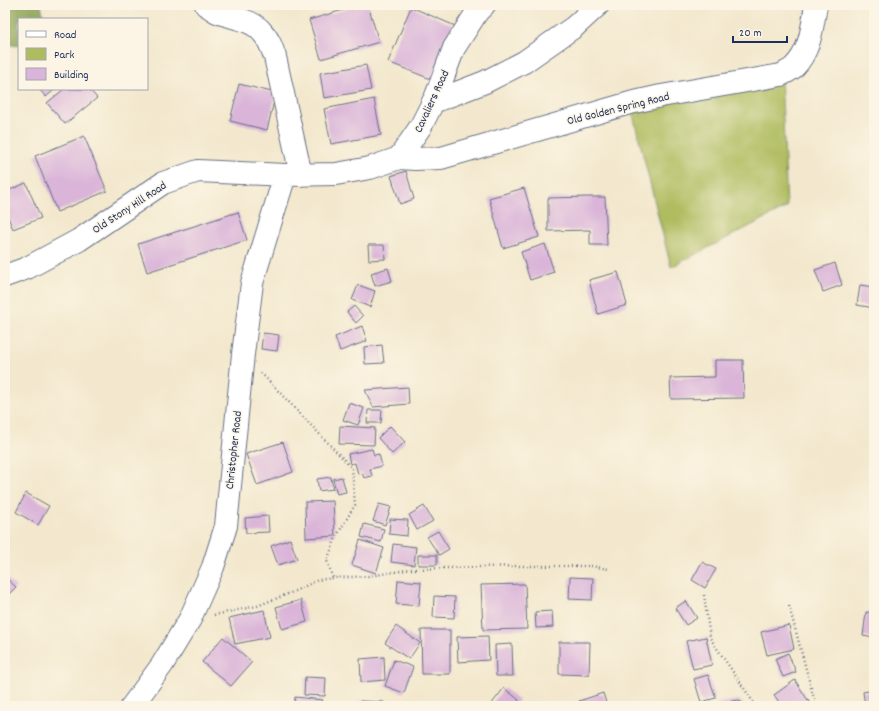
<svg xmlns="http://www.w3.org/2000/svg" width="879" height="711" font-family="Dekko,sans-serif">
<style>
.green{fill:#afbc5e;stroke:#65765e}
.forest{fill:#8ba455;stroke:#536a5a}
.building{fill:#dab5d9}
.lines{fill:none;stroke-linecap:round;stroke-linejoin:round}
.minor-casing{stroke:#677085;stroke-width:24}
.major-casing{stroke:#677085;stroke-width:24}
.path{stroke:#677085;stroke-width:2.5;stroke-dasharray:1 3;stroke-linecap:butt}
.minor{stroke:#fff;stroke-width:22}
.major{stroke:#fff;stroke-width:22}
.labels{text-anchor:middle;stroke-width:3;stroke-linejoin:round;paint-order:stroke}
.street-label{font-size:12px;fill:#1b2f5e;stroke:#fcf5e5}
</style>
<rect width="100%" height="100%" fill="#fcf5e5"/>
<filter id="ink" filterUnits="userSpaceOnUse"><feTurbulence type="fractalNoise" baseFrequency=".025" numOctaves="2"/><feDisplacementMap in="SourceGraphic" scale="8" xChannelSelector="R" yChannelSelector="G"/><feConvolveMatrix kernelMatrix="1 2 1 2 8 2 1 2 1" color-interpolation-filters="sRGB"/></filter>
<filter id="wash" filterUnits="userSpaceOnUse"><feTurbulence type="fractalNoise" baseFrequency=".012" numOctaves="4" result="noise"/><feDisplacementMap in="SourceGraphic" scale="16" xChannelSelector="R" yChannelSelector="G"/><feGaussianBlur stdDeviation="0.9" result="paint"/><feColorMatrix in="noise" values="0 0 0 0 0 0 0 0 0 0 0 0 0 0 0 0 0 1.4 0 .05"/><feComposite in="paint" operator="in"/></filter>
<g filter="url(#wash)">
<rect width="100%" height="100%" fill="#f3e8cd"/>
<path class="green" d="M 781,75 L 787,207 L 671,267 L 630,103 Z"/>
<path class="forest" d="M 5,5 L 41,5 L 44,19 L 19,19 L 19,46 L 5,44 Z"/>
<g id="blocks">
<path class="building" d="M 360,5 L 368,5 L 379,42 L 321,59 L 309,20 Z
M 411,7 L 460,28 L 438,82 L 388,62 Z
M 366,65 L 371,90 L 324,98 L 320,73 Z
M 239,84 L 276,93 L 267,130 L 230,121 Z
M 39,89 L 55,89 L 46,97 Z
M 64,89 L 89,89 L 97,98 L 65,124 L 47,103 Z
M 374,99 L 381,135 L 331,144 L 324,109 Z
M 84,136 L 107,191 L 57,212 L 35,156 Z
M 406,171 L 414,199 L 400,204 L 391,176 Z
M 26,183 L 41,218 L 13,229 L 5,210 L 5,192 Z
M 524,188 L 539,237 L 503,248 L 489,198 Z
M 589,197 L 605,197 L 607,245 L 590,245 L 590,230 L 548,231 L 548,198 Z
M 238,212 L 247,240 L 147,272 L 138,244 Z
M 545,244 L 554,272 L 530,280 L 521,252 Z
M 368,245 L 384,245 L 385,259 L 369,260 Z
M 835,263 L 842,285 L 823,292 L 815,270 Z
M 388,268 L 392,281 L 375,286 L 371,273 Z
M 618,272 L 627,305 L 598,314 L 589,280 Z
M 358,285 L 375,291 L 370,307 L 352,300 Z
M 860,285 L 874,287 L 874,308 L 857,305 Z
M 354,306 L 363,316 L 356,323 L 347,312 Z
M 362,326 L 367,341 L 340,351 L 335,337 Z
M 263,333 L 279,335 L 277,351 L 261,349 Z
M 382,345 L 384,363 L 365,364 L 364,347 Z
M 715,360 L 743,360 L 744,398 L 671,399 L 670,378 L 715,377 Z
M 408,387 L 409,404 L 373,407 L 365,390 Z
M 349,403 L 364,408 L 358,425 L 343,420 Z
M 368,410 L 382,410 L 381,423 L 367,423 Z
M 340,426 L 375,428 L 374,445 L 339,444 Z
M 390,426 L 405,442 L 392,454 L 378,438 Z
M 283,442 L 293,472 L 257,485 L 246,454 Z
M 372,449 L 374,455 L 379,454 L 382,466 L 370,469 L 372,476 L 364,478 L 362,473 L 358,474 L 355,463 L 350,464 L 348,454 Z
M 331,477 L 333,489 L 319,491 L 317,479 Z
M 342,477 L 346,492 L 337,494 L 333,479 Z
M 26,493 L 49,506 L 38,525 L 16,512 Z
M 333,501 L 335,536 L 306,538 L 305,502 Z
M 379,504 L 391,507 L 385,525 L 373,521 Z
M 424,506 L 433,521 L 417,530 L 409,515 Z
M 268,516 L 269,532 L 246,533 L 245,518 Z
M 390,519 L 408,520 L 407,536 L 389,534 Z
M 364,524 L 384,529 L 381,542 L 361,537 Z
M 438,531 L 449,549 L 439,555 L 427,537 Z
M 290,539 L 297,559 L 278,565 L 271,546 Z
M 360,540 L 384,548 L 376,573 L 352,565 Z
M 393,544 L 416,547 L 414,565 L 391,562 Z
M 418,555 L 437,555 L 437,565 L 418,565 Z
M 702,562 L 716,569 L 705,588 L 692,580 Z
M 5,577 L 16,587 L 5,598 Z
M 570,577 L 593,578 L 592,600 L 569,599 Z
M 398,580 L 421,582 L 419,606 L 396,604 Z
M 525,584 L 527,629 L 483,630 L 481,585 Z
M 434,596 L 455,597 L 454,618 L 433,617 Z
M 301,600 L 307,622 L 282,629 L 276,607 Z
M 686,601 L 697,618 L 686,625 L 675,608 Z
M 264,610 L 270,637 L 235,644 L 229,618 Z
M 552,611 L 553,627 L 536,628 L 535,612 Z
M 866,612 L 874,613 L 874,638 L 863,636 Z
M 789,625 L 794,649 L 767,655 L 761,632 Z
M 396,626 L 420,643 L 409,659 L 385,643 Z
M 421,630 L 450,630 L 450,674 L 422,674 Z
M 488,636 L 489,660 L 458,662 L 457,637 Z
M 223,637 L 252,662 L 231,686 L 202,662 Z
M 706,637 L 712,665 L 693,669 L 686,641 Z
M 559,642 L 590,642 L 589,675 L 559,674 Z
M 512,644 L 513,676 L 496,676 L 495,645 Z
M 788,653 L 796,672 L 783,677 L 775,659 Z
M 384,657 L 385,680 L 361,682 L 360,659 Z
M 394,660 L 413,667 L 404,693 L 385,686 Z
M 708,675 L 716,698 L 701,702 L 694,679 Z
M 305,677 L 326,678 L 325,696 L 304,695 Z
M 795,680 L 811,705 L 810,706 L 782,706 L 774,695 Z
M 504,688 L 519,700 L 514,706 L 490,706 Z
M 874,690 L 874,706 L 865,706 L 863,692 Z
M 603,693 L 607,706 L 581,706 L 579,701 Z
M 295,697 L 323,700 L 320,706 L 296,706 L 294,704 Z
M 739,700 L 745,706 L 717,706 L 717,703 Z
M 360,701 L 384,702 L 384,706 L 359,706 Z
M 531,702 L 537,706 L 525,706 Z"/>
</g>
</g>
<g filter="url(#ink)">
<use href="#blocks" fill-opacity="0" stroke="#677085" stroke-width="1"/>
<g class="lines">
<g class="minor-casing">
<path id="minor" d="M 206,5 C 210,7 213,10 217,12 C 231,18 252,19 262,32 C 269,39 272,48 275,57 L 301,175
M 433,102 L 485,82 L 524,62 L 574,27 L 598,5
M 5,276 L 27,268 L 79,240 L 163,183 L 198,171 L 285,175 L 336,174 L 370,168 L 399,158
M 132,706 L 162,665 L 190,619 L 213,567 L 226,526 L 243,354 L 252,283 L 285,175"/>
</g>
<g class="major-casing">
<path id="major" d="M 399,158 L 415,159 L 441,158 L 630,103 L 661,96 L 781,75 C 785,73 791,70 794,67 C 811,50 812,27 816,5
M 399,158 L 421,126 L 436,96 L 454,48 L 477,12 L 484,5"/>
</g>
<path class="path" d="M 261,373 L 352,468 L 355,505 L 336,537 L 327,561 L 333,578
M 704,595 L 710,638 L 756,706
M 789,606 L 816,706
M 214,615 L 257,606 L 293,592 L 318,580 L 333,578 L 370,576 L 412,569 L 517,566 L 591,566 L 609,569"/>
<use href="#minor" class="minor"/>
<use href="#major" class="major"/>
</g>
</g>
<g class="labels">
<g class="street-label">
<text transform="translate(431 101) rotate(-65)" y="4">Cavaliers Road</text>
<text transform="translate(618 108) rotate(-14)" y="4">Old Golden Spring Road</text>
<text transform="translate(129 207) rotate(-33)" y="4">Old Stony Hill Road</text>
<text transform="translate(233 450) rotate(-84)" y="4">Christopher Road</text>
</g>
</g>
<rect width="879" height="711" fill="none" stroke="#fcf5e5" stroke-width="20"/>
<rect x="18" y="18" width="130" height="72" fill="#fcf5e5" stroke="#a2a6af"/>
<rect x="26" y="31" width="20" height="6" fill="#ffffff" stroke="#a2a6af"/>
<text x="54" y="38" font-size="12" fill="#1b2f5e">Road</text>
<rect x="26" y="48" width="20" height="12" fill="#afbc5e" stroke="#a2a6af"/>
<text x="54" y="58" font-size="12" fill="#1b2f5e">Park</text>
<rect x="26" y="68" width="20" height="12" fill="#dab5d9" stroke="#a2a6af"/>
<text x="54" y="78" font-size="12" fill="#1b2f5e">Building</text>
<path d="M733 36v6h54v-6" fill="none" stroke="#1b2f5e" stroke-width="2"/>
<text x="739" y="36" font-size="12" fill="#1b2f5e" stroke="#fcf5e5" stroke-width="3" paint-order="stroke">20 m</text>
</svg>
